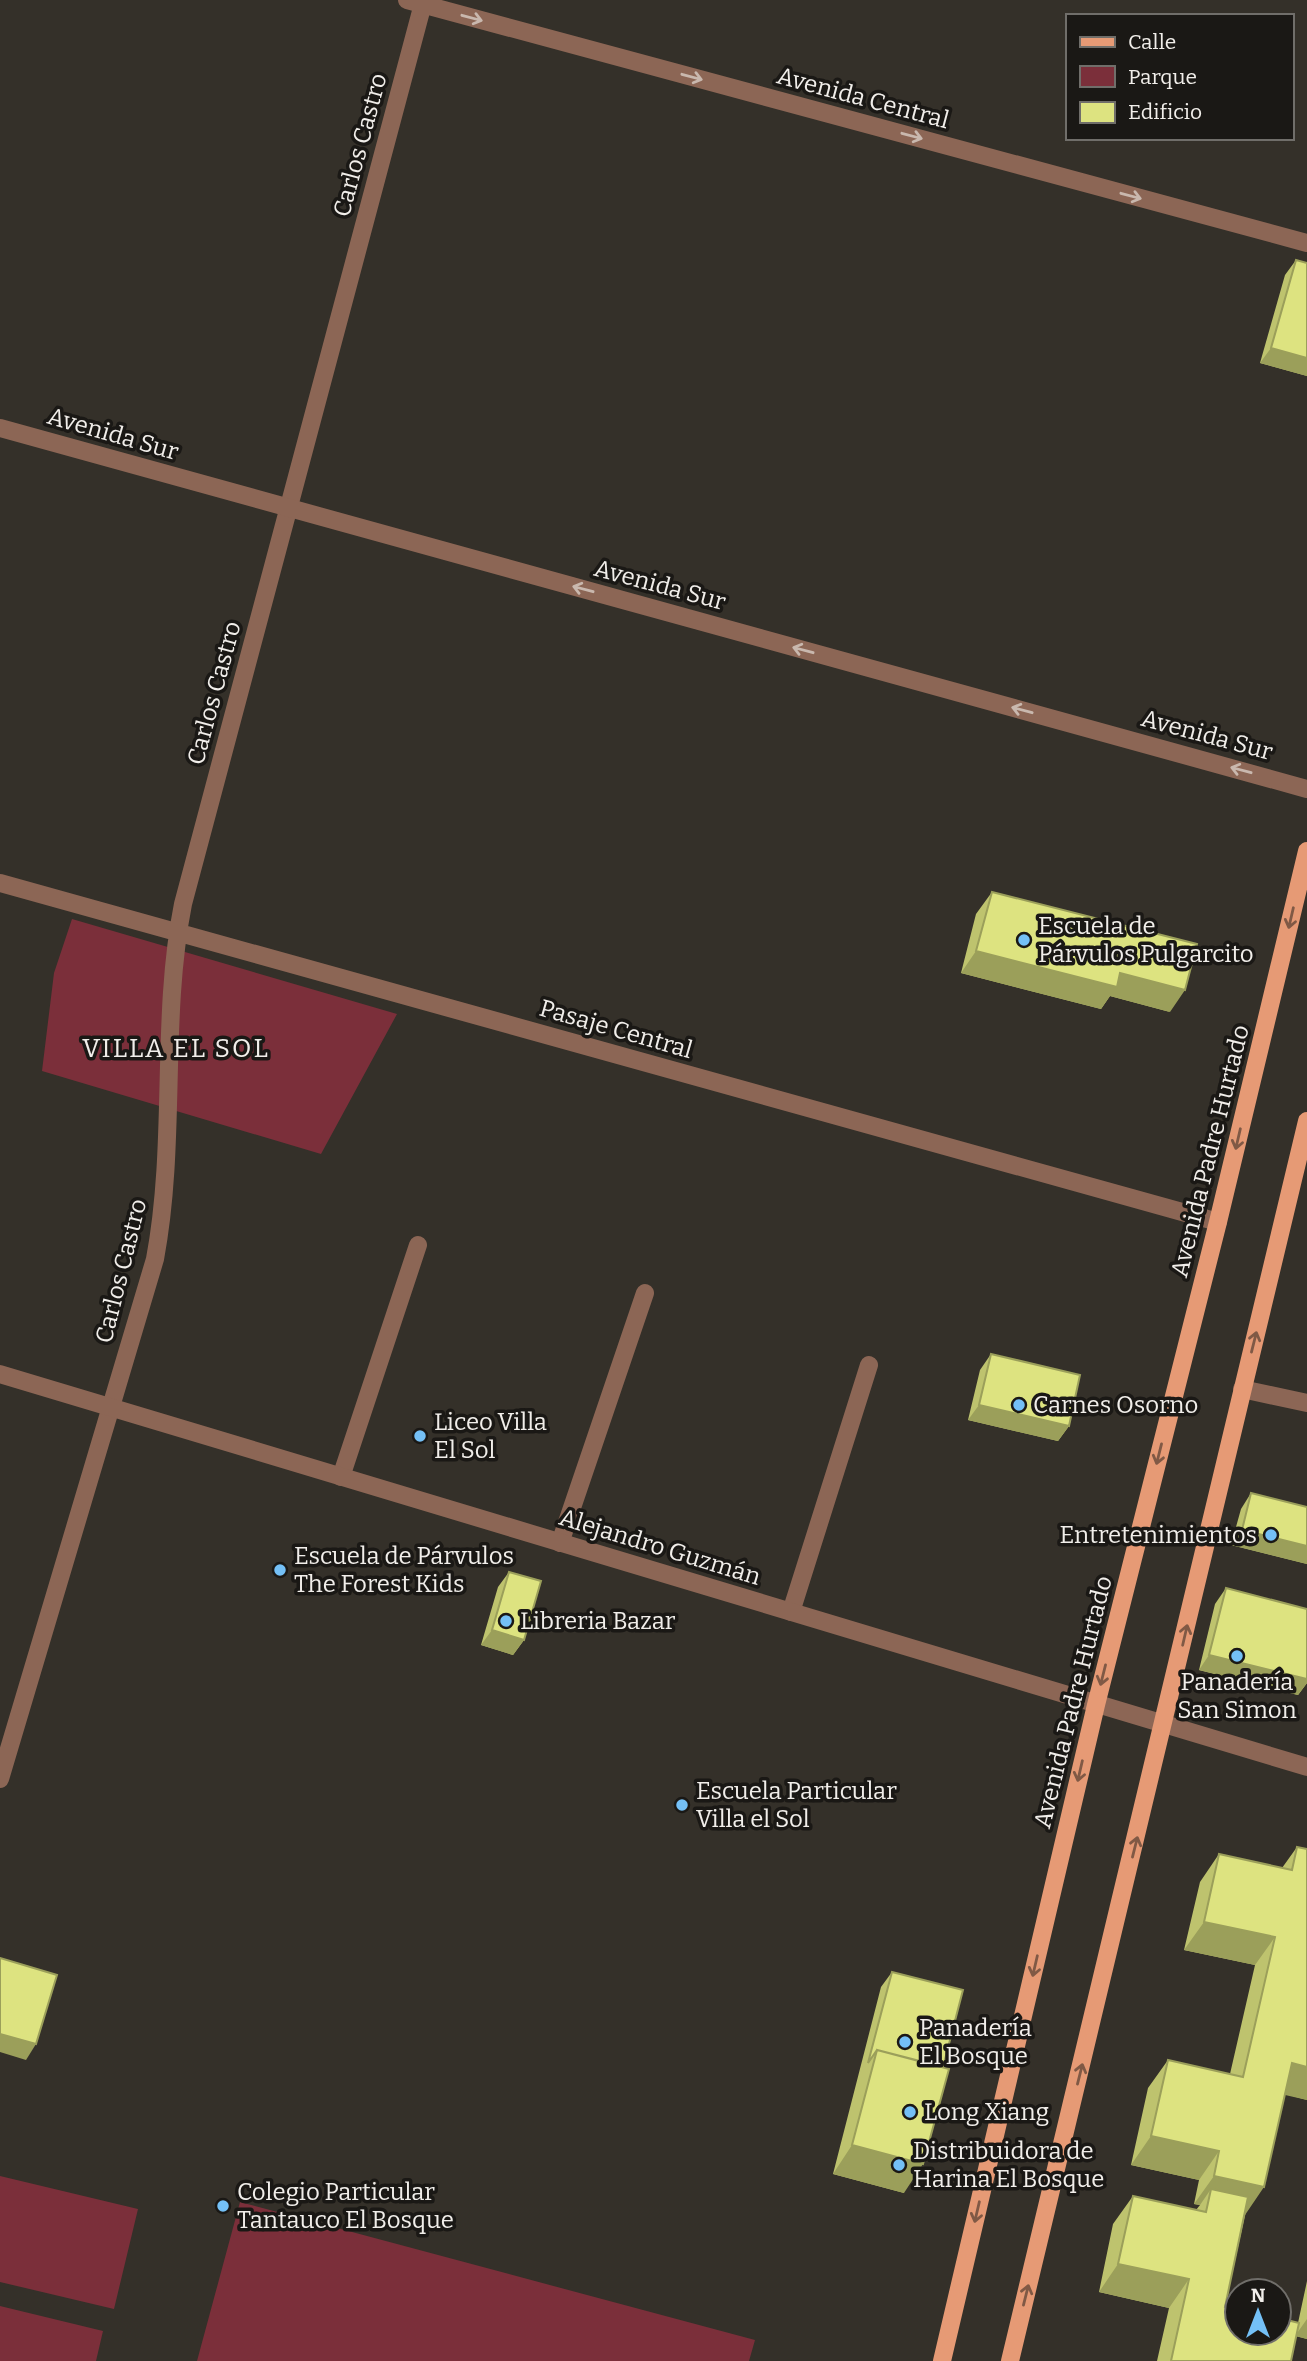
<svg xmlns="http://www.w3.org/2000/svg" width="1307" height="2361" font-family="Bitter,serif">
<style>
.green{fill:#7b2f3a}
.lines{fill:none;stroke-linecap:round;stroke-linejoin:round}
.minor{stroke:#8c6655;stroke-width:18}
.tertiary{stroke:#8c6655;stroke-width:18}
.primary{stroke:#e69a75;stroke-width:18}
.wall{fill:#bec36e}
.shaded-wall{fill:#9b9f5a}
.building{fill:#dde380;stroke:#9b9f5a;stroke-width:2}
.oneway{stroke:#c9b8ae}
.oneway2{stroke:#805945}
.poi-dot{fill:#74c0f6;stroke:#1a1815;stroke-width:2.5}
.labels{text-anchor:middle;stroke-width:7;stroke-linejoin:round;paint-order:stroke}
.street-label{font-size:24px;fill:#f1eeea;stroke:#1a1815}
.poi-label{font-size:24px;fill:#f1eeea;stroke:#1a1815;text-anchor:start}
.neighbourhood-label{font-size:26px;letter-spacing:2px;fill:#f1eeea;stroke:#1a1815}
</style>
<rect width="100%" height="100%" fill="#343029"/>
<path class="green" d="M 72,919 L 397,1014 L 321,1154 L 42,1071 L 54,973 Z
M 0,2176 L 138,2209 L 114,2309 L 0,2282 Z
M 240,2202 L 755,2340 L 749,2361 L 197,2361 Z
M 0,2306 L 103,2331 L 96,2361 L 0,2361 Z"/>
<g class="lines">
<path class="minor" d="M 407,0 L 1307,243
M 0,883 L 1218,1222
M 1242,1389 L 1307,1403
M 341,1477 L 418,1245
M 560,1543 L 645,1293
M 791,1612 L 869,1365
M 0,1779 L 155,1259 C 177,1141 160,1020 183,904 L 424,0"/>
<path class="tertiary" d="M 0,428 L 1307,789
M 0,1374 L 1307,1767"/>
<path class="primary" d="M 942,2361 L 1096,1705 L 1218,1222 L 1307,851
M 1010,2361 L 1307,1121"/>
</g>
<path class="wall" d="M 1296,260 L 1307,376 L 1260,363 L 1285,275 Z
M 992,892 L 1170,1012 L 1110,996 L 1101,1009 L 961,973 L 976,914 Z
M 991,1354 L 1069,1426 L 1058,1441 L 968,1420 L 980,1370 Z
M 1251,1493 L 1307,1507 L 1307,1564 L 1231,1545 L 1241,1509 Z
M 509,1572 L 524,1640 L 513,1655 L 481,1645 L 498,1587 Z
M 1226,1588 L 1307,1609 L 1307,1683 L 1298,1695 L 1199,1670 L 1215,1604 Z
M 1297,1847 L 1307,2100 L 1285,2094 L 1245,2215 L 1225,2307 L 1298,2323 L 1307,2281 L 1307,2339 L 1296,2336 L 1291,2361 L 1157,2361 L 1169,2308 L 1099,2292 L 1113,2224 L 1133,2196 L 1196,2210 L 1200,2205 L 1194,2204 L 1199,2180 L 1131,2165 L 1148,2088 L 1168,2060 L 1230,2074 L 1255,1965 L 1184,1950 L 1200,1882 L 1219,1854 L 1282,1868 Z
M 892,1972 L 904,2193 L 833,2174 L 881,1987 Z"/>
<path class="shaded-wall" d="M 1271,348 L 1307,358 L 1307,376 L 1260,363 Z
M 976,951 L 1120,973 L 1185,990 L 1170,1012 L 1110,996 L 1101,1009 L 961,973 Z
M 979,1405 L 1069,1426 L 1058,1441 L 968,1420 Z
M 1242,1530 L 1307,1546 L 1307,1564 L 1231,1545 Z
M 492,1630 L 524,1640 L 513,1655 L 481,1645 Z
M 1209,1655 L 1307,1679 L 1307,1683 L 1298,1695 L 1199,1670 Z
M 1204,1922 L 1275,1937 L 1255,1965 L 1184,1950 Z
M 0,2034 L 36,2044 L 26,2060 L 0,2052 Z
M 1292,2063 L 1307,2067 L 1307,2100 L 1272,2092 Z
M 1151,2136 L 1219,2151 L 1199,2180 L 1131,2165 Z
M 852,2145 L 923,2164 L 904,2193 L 833,2174 Z
M 1214,2176 L 1264,2187 L 1245,2215 L 1211,2189 L 1200,2205 L 1194,2204 Z
M 1118,2264 L 1189,2279 L 1169,2308 L 1099,2292 Z
M 1307,2319 L 1307,2339 L 1295,2336 Z"/>
<path class="building" d="M 1296,260 L 1307,263 L 1307,358 L 1271,348 Z
M 992,892 L 1197,944 L 1185,990 L 1120,973 L 1117,987 L 976,951 Z
M 991,1354 L 1080,1375 L 1069,1426 L 979,1405 Z
M 1251,1493 L 1307,1507 L 1307,1546 L 1242,1530 Z
M 509,1572 L 541,1581 L 524,1640 L 492,1630 Z
M 1226,1588 L 1307,1609 L 1307,1679 L 1209,1655 Z
M 1297,1847 L 1307,1849 L 1307,2067 L 1292,2063 L 1264,2187 L 1214,2176 L 1219,2151 L 1151,2136 L 1168,2060 L 1243,2077 L 1275,1937 L 1204,1922 L 1219,1854 L 1292,1870 Z
M 0,1958 L 57,1975 L 36,2044 L 0,2034 Z
M 892,1972 L 963,1990 L 943,2067 L 877,2050 L 868,2063 Z
M 877,2050 L 949,2069 L 923,2164 L 852,2145 Z
M 1211,2189 L 1248,2197 L 1225,2307 L 1237,2309 L 1237,2333 L 1279,2333 L 1279,2318 L 1299,2323 L 1291,2361 L 1171,2361 L 1189,2279 L 1118,2264 L 1133,2196 L 1206,2212 Z"/>
<defs><path id="oneway-shaft" d="M-6 0H5M1.5-3L5.5 0L1.5 3" fill="none" stroke-width="1.6" stroke-linecap="round" stroke-linejoin="round" transform="scale(1.75)"/></defs>
<g class="oneway">
<use href="#oneway-shaft" transform="translate(472 18) rotate(15)"/>
<use href="#oneway-shaft" transform="translate(692 77) rotate(15)"/>
<use href="#oneway-shaft" transform="translate(912 136) rotate(15)"/>
<use href="#oneway-shaft" transform="translate(1131 196) rotate(15)"/>
<use href="#oneway-shaft" transform="translate(583 589) rotate(-165)"/>
<use href="#oneway-shaft" transform="translate(803 650) rotate(-165)"/>
<use href="#oneway-shaft" transform="translate(1022 710) rotate(-165)"/>
<use href="#oneway-shaft" transform="translate(1241 770) rotate(-165)"/>
</g>
<g class="oneway2">
<use href="#oneway-shaft" transform="translate(1291 918) rotate(103)"/>
<use href="#oneway-shaft" transform="translate(1238 1139) rotate(103)"/>
<use href="#oneway-shaft" transform="translate(1254 1342) rotate(-76)"/>
<use href="#oneway-shaft" transform="translate(1159 1454) rotate(104)"/>
<use href="#oneway-shaft" transform="translate(1185 1635) rotate(-77)"/>
<use href="#oneway-shaft" transform="translate(1103 1675) rotate(104)"/>
<use href="#oneway-shaft" transform="translate(1080 1771) rotate(103)"/>
<use href="#oneway-shaft" transform="translate(1135 1847) rotate(-76)"/>
<use href="#oneway-shaft" transform="translate(1035 1966) rotate(103)"/>
<use href="#oneway-shaft" transform="translate(1080 2074) rotate(-76)"/>
<use href="#oneway-shaft" transform="translate(977 2212) rotate(103)"/>
<use href="#oneway-shaft" transform="translate(1026 2295) rotate(-76)"/>
</g>
<g class="poi-dot">
<circle cx="1024" cy="940" r="7"/>
<circle cx="1019" cy="1405" r="7"/>
<circle cx="420" cy="1436" r="7"/>
<circle cx="1271" cy="1535" r="7"/>
<circle cx="280" cy="1570" r="7"/>
<circle cx="506" cy="1621" r="7"/>
<circle cx="1237" cy="1656" r="7"/>
<circle cx="682" cy="1805" r="7"/>
<circle cx="905" cy="2042" r="7"/>
<circle cx="910" cy="2112" r="7"/>
<circle cx="899" cy="2165" r="7"/>
<circle cx="223" cy="2206" r="7"/>
</g>
<g class="labels">
<g class="street-label">
<text transform="translate(863 98) rotate(15)" y="8">Avenida Central</text>
<text transform="translate(360 145) rotate(-75)" y="8">Carlos Castro</text>
<text transform="translate(113 434) rotate(16)" y="8">Avenida Sur</text>
<text transform="translate(660 585) rotate(15)" y="8">Avenida Sur</text>
<text transform="translate(214 693) rotate(-75)" y="8">Carlos Castro</text>
<text transform="translate(1207 735) rotate(15)" y="8">Avenida Sur</text>
<text transform="translate(616 1029) rotate(16)" y="8">Pasaje Central</text>
<text transform="translate(1210 1151) rotate(-76)" y="8">Avenida Padre Hurtado</text>
<text transform="translate(121 1271) rotate(-76)" y="8">Carlos Castro</text>
<text transform="translate(660 1547) rotate(17)" y="8">Alejandro Guzmán</text>
<text transform="translate(1073 1702) rotate(-76)" y="8">Avenida Padre Hurtado</text>
</g>
<g class="poi-label">
<text x="1038" y="934">Escuela de<tspan x="1038" dy="28">Párvulos Pulgarcito</tspan></text>
<text x="1033" y="1413">Carnes Osorno</text>
<text x="434" y="1430">Liceo Villa<tspan x="434" dy="28">El Sol</tspan></text>
<text x="1257" y="1543" text-anchor="end">Entretenimientos</text>
<text x="294" y="1564">Escuela de Párvulos<tspan x="294" dy="28">The Forest Kids</tspan></text>
<text x="520" y="1629">Libreria Bazar</text>
<text x="1237" y="1690" text-anchor="middle">Panadería<tspan x="1237" dy="28">San Simon</tspan></text>
<text x="696" y="1799">Escuela Particular<tspan x="696" dy="28">Villa el Sol</tspan></text>
<text x="919" y="2036">Panadería<tspan x="919" dy="28">El Bosque</tspan></text>
<text x="924" y="2120">Long Xiang</text>
<text x="913" y="2159">Distribuidora de<tspan x="913" dy="28">Harina El Bosque</tspan></text>
<text x="237" y="2200">Colegio Particular<tspan x="237" dy="28">Tantauco El Bosque</tspan></text>
</g>
<g class="neighbourhood-label">
<text x="176" y="1057">VILLA EL SOL</text>
</g>
</g>
<rect x="1066" y="14" width="228" height="126" fill="#1a1815" stroke="#706e6a" stroke-width="2"/>
<rect x="1080" y="37" width="35" height="10" fill="#e69a75" stroke="#706e6a" stroke-width="2"/>
<text x="1128" y="49" font-size="21" fill="#f1eeea">Calle</text>
<rect x="1080" y="66" width="35" height="21" fill="#7b2f3a" stroke="#706e6a" stroke-width="2"/>
<text x="1128" y="84" font-size="21" fill="#f1eeea">Parque</text>
<rect x="1080" y="102" width="35" height="21" fill="#dde380" stroke="#706e6a" stroke-width="2"/>
<text x="1128" y="119" font-size="21" fill="#f1eeea">Edificio</text>
<g transform="translate(1258 2312)"><circle r="33" fill="#1a1815" stroke="#706e6a" stroke-width="2"/>
<path d="M0-5L12 26L0 18L-12 26Z" fill="#74c0f6"/>
<text y="-10" font-size="19" font-weight="bold" text-anchor="middle" fill="#f1eeea">N</text>
</g>
</svg>
